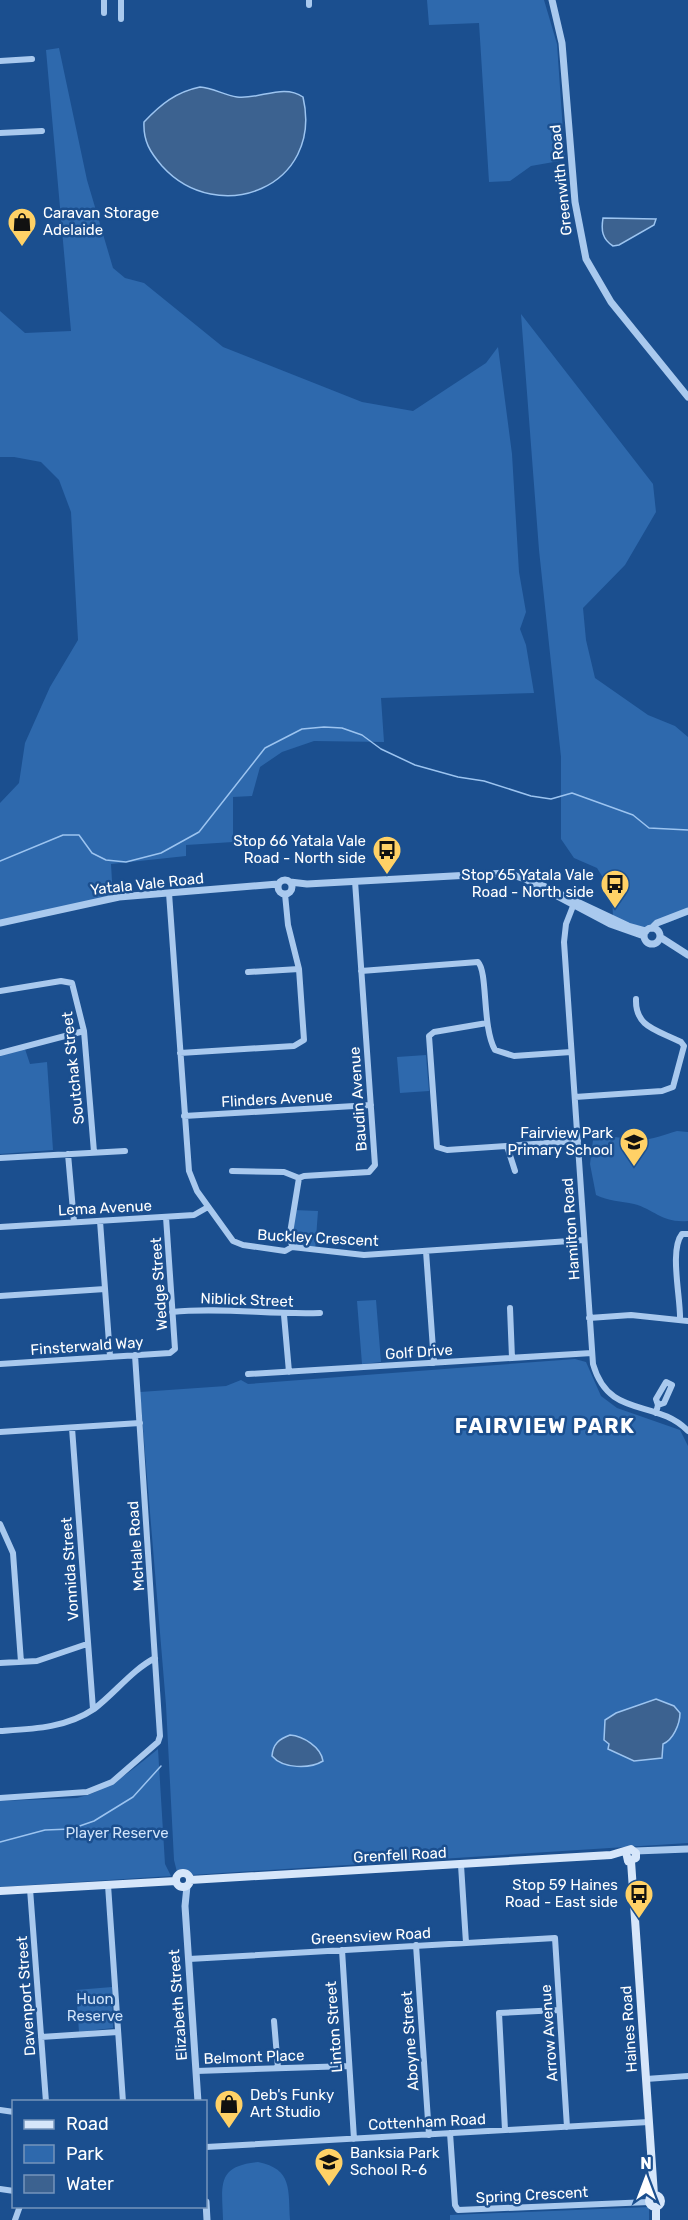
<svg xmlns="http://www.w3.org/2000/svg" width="688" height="2220" font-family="Rubik,sans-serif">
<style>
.green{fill:#2e69ad}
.water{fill:#3c6290;stroke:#9cc4f0;stroke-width:1.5}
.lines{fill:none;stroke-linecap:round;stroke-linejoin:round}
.stream{stroke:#9cc4f0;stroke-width:1.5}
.minor{stroke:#a9c9ee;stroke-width:6}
.tertiary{stroke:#a9c9ee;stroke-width:7}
.secondary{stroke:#d6e6fa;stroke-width:8}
.labels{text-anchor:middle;stroke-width:5;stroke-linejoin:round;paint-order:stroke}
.street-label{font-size:15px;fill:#fff;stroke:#1b4f8f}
.poi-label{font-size:15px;fill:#fff;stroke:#1b4f8f;text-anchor:end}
.park-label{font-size:15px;fill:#cfe3fa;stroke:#1b4f8f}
.district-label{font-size:21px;font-weight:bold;letter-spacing:1.5px;fill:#fff;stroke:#1b4f8f}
</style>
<rect width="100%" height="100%" fill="#1b4f8f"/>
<path class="green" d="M 427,0 L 544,0 L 557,44 L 565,160 L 531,166 L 510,181 L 489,182 L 479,23 L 429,25 Z
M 59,48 L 87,180 L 113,268 L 125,278 L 144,283 L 223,347 L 362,402 L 413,411 L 486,363 L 498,347 L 512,454 L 519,572 L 526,612 L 520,629 L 526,645 L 534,693 L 381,698 L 384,742 L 314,741 L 282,752 L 260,767 L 252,796 L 233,797 L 233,842 L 186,845 L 186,856 L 111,864 L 113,898 L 0,923 L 0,803 L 19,783 L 25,743 L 50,687 L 78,640 L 71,512 L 59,480 L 41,462 L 14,457 L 0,457 L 0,311 L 25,333 L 71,331 L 46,50 Z
M 521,314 L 653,484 L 656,512 L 625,565 L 583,608 L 586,640 L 595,678 L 648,715 L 675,726 L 688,737 L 688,914 C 658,928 644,933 613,918 L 612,892 L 597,868 L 574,858 L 561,839 L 561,757 L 539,550 Z
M 25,1049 L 30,1064 L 47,1062 L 53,1150 L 0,1154 L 0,1055 Z
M 426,1055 L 429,1091 L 400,1093 L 397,1057 Z
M 677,1131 L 688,1132 L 688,1221 C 661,1223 656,1210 634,1204 C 621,1201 608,1201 596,1195 L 590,1164 L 593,1140 C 610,1133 622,1139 640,1140 C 651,1140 666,1134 677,1131 Z
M 294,1210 L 318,1211 L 315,1252 L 292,1247 Z
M 376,1300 L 381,1362 L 362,1364 L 357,1301 Z
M 575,1359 L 586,1362 L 601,1396 L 617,1408 L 680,1430 L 688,1446 L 688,1843 L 192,1875 L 177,1872 L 174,1860 L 166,1705 L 140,1392 L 226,1386 L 241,1380 L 248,1384 Z
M 158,1749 L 165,1864 L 171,1876 L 0,1887 L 0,1801 L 77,1798 C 110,1790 132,1770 158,1749 Z
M 112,1987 L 113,2028 L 79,2032 L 76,1990 Z
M 258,2162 C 293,2169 288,2190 290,2220 L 223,2220 C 222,2185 216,2166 258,2162 Z
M 649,2207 L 649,2220 L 450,2220 L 450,2215 Z"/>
<path class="water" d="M 200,87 C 213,88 224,95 237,97 C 259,100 283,83 303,97 C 324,187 218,228 162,166 C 150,152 143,141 144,122 C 161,104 176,92 200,87 Z
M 603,218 L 656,219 L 654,225 L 619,245 L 613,246 C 602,239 601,230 603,218 Z
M 656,1699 L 674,1706 L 680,1713 C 680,1724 673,1740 663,1744 L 662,1758 L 634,1761 L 608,1749 L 609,1744 L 604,1740 L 605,1720 L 616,1713 Z
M 290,1735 C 303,1736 321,1747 323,1761 C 310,1769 283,1769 272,1756 C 273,1744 279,1739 290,1735 Z"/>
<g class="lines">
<path class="stream" d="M 0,861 L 63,835 L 79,835 L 92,853 L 106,860 L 126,862 L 161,853 L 199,832 L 265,748 L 302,729 L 324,727 L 342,728 L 362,735 L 381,749 L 415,765 L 458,777 L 484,781 L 531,796 L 551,799 L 572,793 L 633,815 L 649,828 L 688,830
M 0,1842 L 45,1830 L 71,1829 L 94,1821 L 133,1797 L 161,1766"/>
<path class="minor" d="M 104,0 L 104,13
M 121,0 L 121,19
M 309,0 L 309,5
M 0,61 L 32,59
M 0,133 L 42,131
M 169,893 L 189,1171 L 197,1191 L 233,1241 L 243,1245 L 285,1251 L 292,1247 L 364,1255 L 584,1240
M 575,901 L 566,924 L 564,942 L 593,1364 C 609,1420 656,1398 688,1431
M 361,971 L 478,962 C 488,972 482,1028 495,1050 L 514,1056 L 571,1052
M 248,972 L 299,969
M 0,991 L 61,981 L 72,983 L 84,1031 L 94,1152
M 487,1023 L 434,1032 L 429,1036 L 437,1147 L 447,1150 L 578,1141
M 0,1053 L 84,1031
M 180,1053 L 294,1046 L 304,1040 L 299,969 L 288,925 L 285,894
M 575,1097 L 662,1091 L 673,1087 L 684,1046 L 681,1042 C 658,1030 635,1028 636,999
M 184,1116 L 371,1105
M 507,1146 L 515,1171
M 68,1154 L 74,1222
M 0,1158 L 125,1151
M 232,1171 L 284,1172 L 299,1178
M 100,1221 L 110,1356
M 0,1227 L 194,1215 L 208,1207
M 292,1247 L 290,1233 L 299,1178 L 304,1176 L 369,1172 L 375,1165 L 355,881
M 426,1251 L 434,1363
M 0,1296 L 105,1289
M 510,1308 L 512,1358
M 172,1312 C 222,1307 271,1315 320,1313
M 284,1315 L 289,1372
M 589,1318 L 631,1315 L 688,1321
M 680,1320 C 681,1299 669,1250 682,1234 L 688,1234
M 0,1364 L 170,1353 L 175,1349 L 166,1217
M 248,1374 L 592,1353
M 656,1413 L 658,1405 L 656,1399 L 666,1382 L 672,1385 L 664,1403 L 658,1405
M 72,1428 L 93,1709
M 0,1432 L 140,1423
M 0,1524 L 13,1553 L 21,1662
M 0,1663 L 37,1661 L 87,1644
M 0,1731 C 33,1729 66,1728 94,1709 C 115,1693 132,1670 155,1658
M 0,1798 L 87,1792 L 112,1782 L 158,1742 L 160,1736 L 135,1355
M 461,1865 L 466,1943
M 108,1885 L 123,2102
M 30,1889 L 46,2102
M 416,1945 L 429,2135
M 342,1950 L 354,2139
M 189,1959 L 555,1938 L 567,2127
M 274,2021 L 278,2068
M 41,2037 L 118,2032
M 196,2071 L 349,2066
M 646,2079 L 688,2076
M 0,2110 L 14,2112
M 505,2130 L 499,2013 L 559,2010
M 450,2133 L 455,2205 L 458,2210 L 649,2202
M 206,2147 L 649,2122
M 0,2189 L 14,2191
M 15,2220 L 20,2206"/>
<path class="tertiary" d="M 552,0 L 562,43 L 575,202 L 586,259 L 611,302 L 688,397
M278 887a7 7 0 1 1 14 0a7 7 0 1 1-14 0Z
M 290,882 L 307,884 L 507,873 L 525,879 L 610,924 L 644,936
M 541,885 L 628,926 L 646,931
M 0,923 L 119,897 L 278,884
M 652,928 L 657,923 L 688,911
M644 936a8 8 0 1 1 16 0a8 8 0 1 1-16 0Z
M 660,937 L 688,955
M 635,1851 L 688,1849
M 187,1886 L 185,1906 L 198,2102
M 206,2202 L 207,2220"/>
<path class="secondary" d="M 631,1861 L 654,2195
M176 1880a7 7 0 1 1 14 0a7 7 0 1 1-14 0Z
M 190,1880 L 611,1855 L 631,1849 L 636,1853 L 636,1858 L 628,1861 L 626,1852
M 0,1891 L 176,1881
M649 2201a6 6 0 1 1 12 0a6 6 0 1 1-12 0Z
M 656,2207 L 656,2220"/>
</g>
<defs>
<g id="shop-pin" transform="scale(1.5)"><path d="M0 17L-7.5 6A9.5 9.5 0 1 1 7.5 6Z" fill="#ffd166" stroke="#1b4f8f"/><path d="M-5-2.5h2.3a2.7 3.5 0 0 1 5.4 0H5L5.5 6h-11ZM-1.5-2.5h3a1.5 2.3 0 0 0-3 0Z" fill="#111"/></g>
<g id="bus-pin" transform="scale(1.5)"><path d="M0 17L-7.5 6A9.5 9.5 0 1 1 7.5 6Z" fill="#ffd166" stroke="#1b4f8f"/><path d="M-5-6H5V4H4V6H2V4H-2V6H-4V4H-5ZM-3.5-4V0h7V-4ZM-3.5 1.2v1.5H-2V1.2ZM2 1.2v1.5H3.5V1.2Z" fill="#111"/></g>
<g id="school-pin" transform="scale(1.5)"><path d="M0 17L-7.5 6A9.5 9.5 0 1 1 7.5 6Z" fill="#ffd166" stroke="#1b4f8f"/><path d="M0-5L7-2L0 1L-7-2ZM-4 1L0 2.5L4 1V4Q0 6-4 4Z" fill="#111"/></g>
</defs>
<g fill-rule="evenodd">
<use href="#shop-pin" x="22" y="222"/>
<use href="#bus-pin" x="387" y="850"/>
<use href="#bus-pin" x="615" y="884"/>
<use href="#school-pin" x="634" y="1142"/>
<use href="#bus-pin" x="639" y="1894"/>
<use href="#shop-pin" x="229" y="2104"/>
<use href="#school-pin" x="329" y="2162"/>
</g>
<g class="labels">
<g class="street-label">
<text transform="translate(561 180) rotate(-96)" y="5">Greenwith Road</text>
<text transform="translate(147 884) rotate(-6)" y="5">Yatala Vale Road</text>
<text transform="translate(73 1068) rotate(-96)" y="5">Soutchak Street</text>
<text transform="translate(277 1099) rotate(-3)" y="5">Flinders Avenue</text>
<text transform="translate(358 1099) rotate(-94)" y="5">Baudin Avenue</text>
<text transform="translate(105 1208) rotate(-3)" y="5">Lema Avenue</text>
<text transform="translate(571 1229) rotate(-94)" y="5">Hamilton Road</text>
<text transform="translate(318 1238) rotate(3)" y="5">Buckley Crescent</text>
<text transform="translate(159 1284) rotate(-94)" y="5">Wedge Street</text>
<text transform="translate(247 1300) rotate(2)" y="5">Niblick Street</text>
<text transform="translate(87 1346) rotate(-4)" y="5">Finsterwald Way</text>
<text transform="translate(419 1352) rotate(-4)" y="5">Golf Drive</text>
<text transform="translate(136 1546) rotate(-94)" y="5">McHale Road</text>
<text transform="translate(70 1569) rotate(-94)" y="5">Vonnida Street</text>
<text transform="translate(400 1855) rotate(-3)" y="5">Grenfell Road</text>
<text transform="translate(371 1936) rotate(-3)" y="5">Greensview Road</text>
<text transform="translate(26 1996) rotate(-94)" y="5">Davenport Street</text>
<text transform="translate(178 2005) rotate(-94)" y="5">Elizabeth Street</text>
<text transform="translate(334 2027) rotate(-94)" y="5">Linton Street</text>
<text transform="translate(629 2029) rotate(-94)" y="5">Haines Road</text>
<text transform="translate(549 2033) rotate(-94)" y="5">Arrow Avenue</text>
<text transform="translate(410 2041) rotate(-94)" y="5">Aboyne Street</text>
<text transform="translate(254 2057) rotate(-2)" y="5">Belmont Place</text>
<text transform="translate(427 2122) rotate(-3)" y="5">Cottenham Road</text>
<text transform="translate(532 2195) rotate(-3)" y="5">Spring Crescent</text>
</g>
<g class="poi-label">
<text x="43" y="218" text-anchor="start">Caravan Storage<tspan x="43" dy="17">Adelaide</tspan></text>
<text x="366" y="846">Stop 66 Yatala Vale<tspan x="366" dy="17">Road - North side</tspan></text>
<text x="594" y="880">Stop 65 Yatala Vale<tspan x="594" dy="17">Road - North side</tspan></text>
<text x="613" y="1138">Fairview Park<tspan x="613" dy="17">Primary School</tspan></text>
<text x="618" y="1890">Stop 59 Haines<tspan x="618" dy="17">Road - East side</tspan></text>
<text x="250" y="2100" text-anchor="start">Deb's Funky<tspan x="250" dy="17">Art Studio</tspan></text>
<text x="350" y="2158" text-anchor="start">Banksia Park<tspan x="350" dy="17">School R-6</tspan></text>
</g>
<g class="park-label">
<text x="117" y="1838">Player Reserve</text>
<text x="95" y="2004">Huon<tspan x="95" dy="17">Reserve</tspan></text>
</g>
<g class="district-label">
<text x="545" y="1433">FAIRVIEW PARK</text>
</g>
</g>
<rect x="12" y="2100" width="195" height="108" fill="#1b4f8f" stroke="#7695bc" stroke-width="1.5"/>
<rect x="24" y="2120" width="30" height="9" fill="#d6e6fa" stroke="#7695bc" stroke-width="1.5"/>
<text x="66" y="2130" font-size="18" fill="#ffffff">Road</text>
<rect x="24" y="2145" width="30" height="18" fill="#2e69ad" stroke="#7695bc" stroke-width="1.5"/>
<text x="66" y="2160" font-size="18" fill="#ffffff">Park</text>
<rect x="24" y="2175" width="30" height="18" fill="#3c6290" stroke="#7695bc" stroke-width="1.5"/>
<text x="66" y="2190" font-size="18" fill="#ffffff">Water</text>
<g transform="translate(646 2178)" stroke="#1b4f8f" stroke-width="4.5" paint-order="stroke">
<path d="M0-4.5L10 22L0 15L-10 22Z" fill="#ffffff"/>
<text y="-9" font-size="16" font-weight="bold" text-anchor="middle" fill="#ffffff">N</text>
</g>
</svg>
